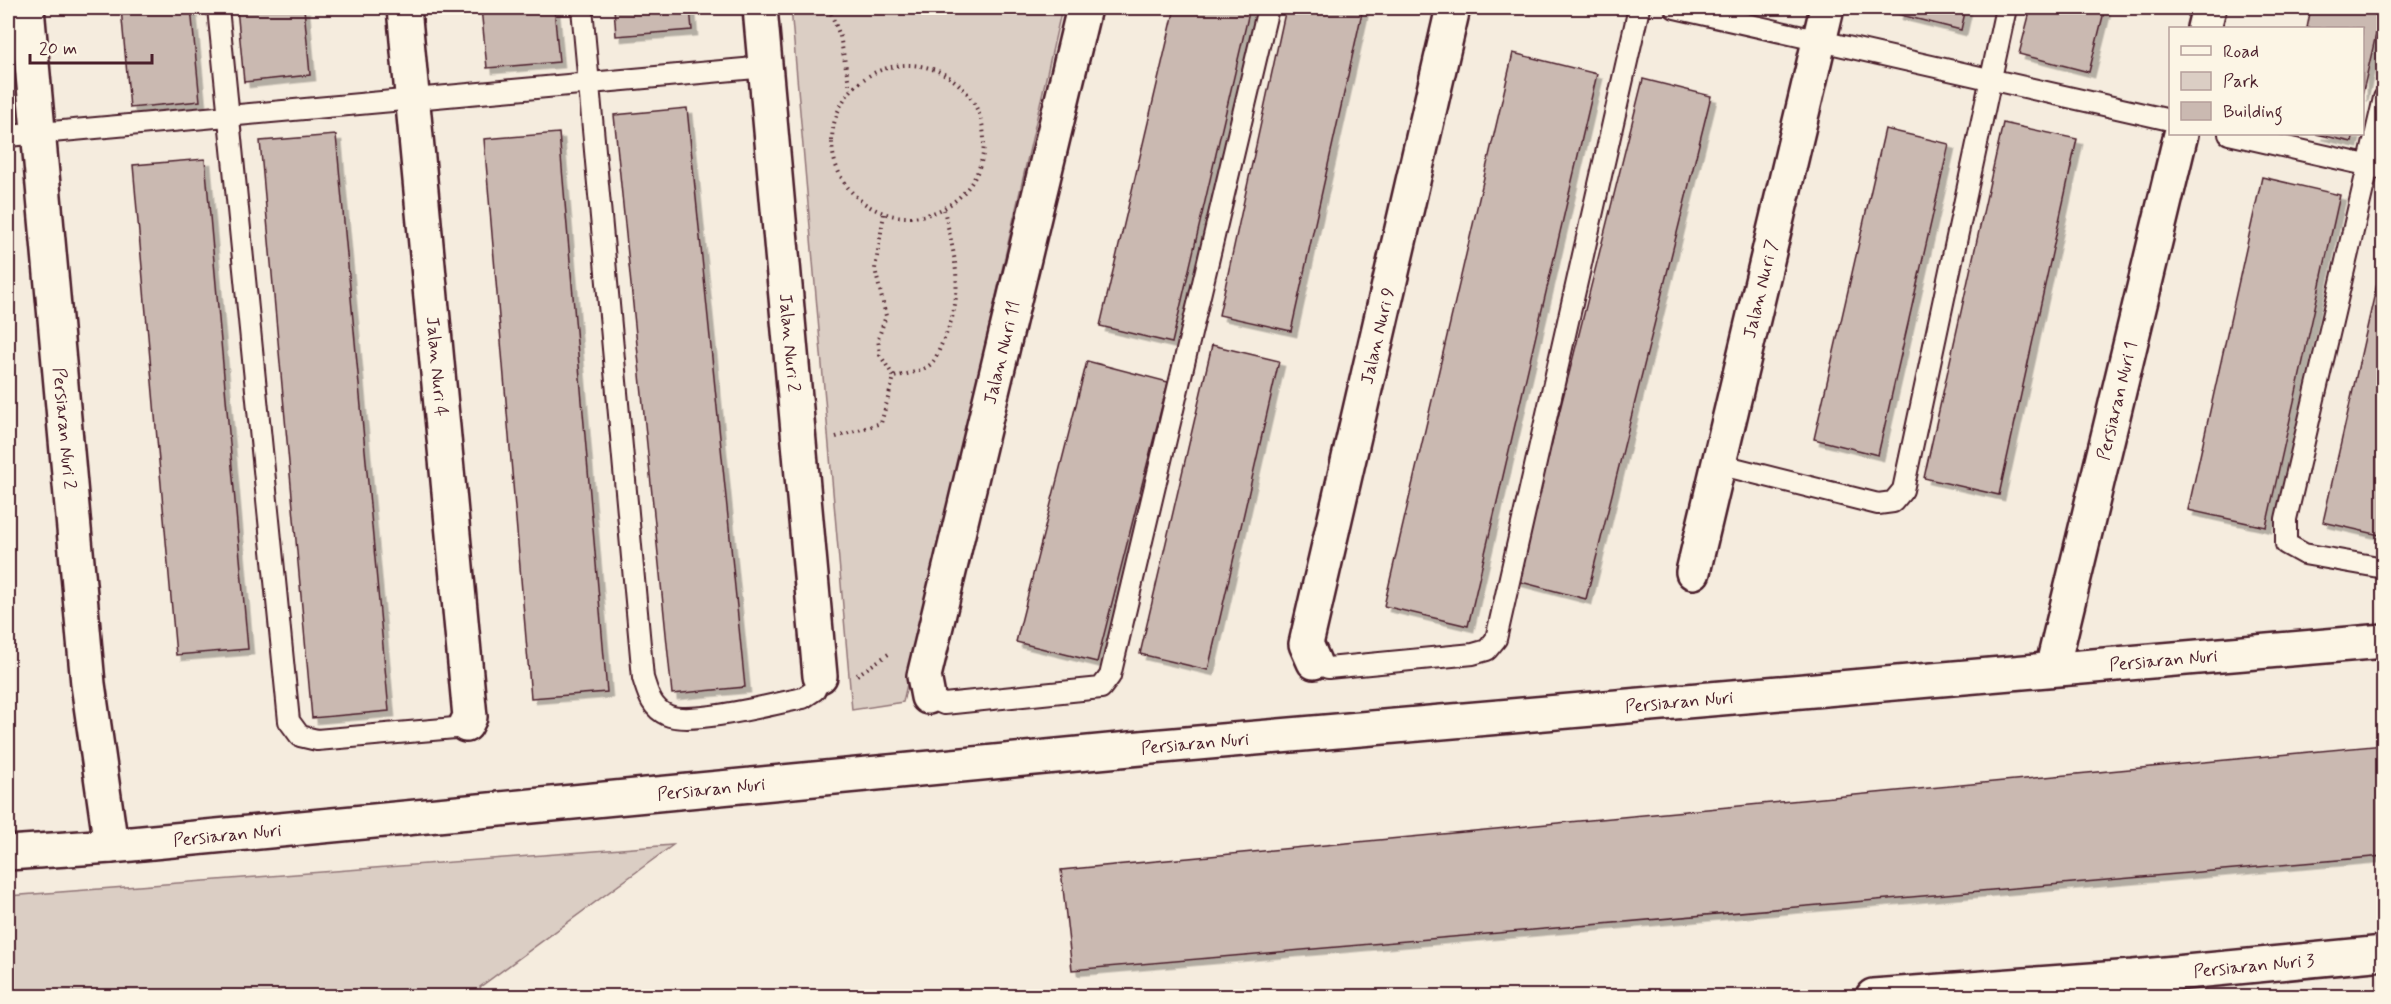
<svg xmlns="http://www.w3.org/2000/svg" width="2391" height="1004" font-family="Mynerve,sans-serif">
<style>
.green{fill:#dbcec4;stroke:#927678;stroke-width:1.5}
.building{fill:#cab9b1;stroke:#4a1f2b;stroke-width:1.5;filter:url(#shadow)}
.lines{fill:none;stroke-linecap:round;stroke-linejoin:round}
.service-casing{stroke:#4a1f2b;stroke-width:24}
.minor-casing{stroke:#4a1f2b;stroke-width:38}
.path{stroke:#4a1f2b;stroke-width:4;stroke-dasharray:1.5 4.5;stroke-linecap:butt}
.service{stroke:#fcf5e5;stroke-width:20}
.minor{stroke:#fcf5e5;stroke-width:33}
.labels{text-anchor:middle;stroke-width:5;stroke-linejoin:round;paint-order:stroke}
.street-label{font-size:18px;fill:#4a1f2b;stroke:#fcf5e5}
</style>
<defs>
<filter id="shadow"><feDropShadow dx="5.5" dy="5.5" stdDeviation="0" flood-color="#0004"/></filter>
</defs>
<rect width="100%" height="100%" fill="#f5ecde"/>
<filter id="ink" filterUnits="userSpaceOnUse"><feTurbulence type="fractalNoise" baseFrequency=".0167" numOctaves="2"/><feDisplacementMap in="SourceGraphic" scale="12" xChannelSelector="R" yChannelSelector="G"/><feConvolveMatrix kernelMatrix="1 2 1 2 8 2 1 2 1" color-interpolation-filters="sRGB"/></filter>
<g filter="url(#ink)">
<path class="green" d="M 791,8 L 1062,8 L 903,702 L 852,710 Z
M 673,845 L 480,987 L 484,996 L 8,996 L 8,896 Z"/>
<path class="building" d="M 121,8 L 191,8 L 200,101 L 130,108 Z
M 237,8 L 304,8 L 310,75 L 244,82 Z
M 481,8 L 554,8 L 559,62 L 487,68 Z
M 614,8 L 690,8 L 692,30 L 616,36 Z
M 1175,8 L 1250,8 L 1172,343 L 1100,326 Z
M 1286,8 L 1363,8 L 1291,331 L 1219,315 Z
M 1898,8 L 1966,8 L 1961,30 L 1897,14 Z
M 2031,8 L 2105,8 L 2089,72 L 2019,54 Z
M 2311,8 L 2382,8 L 2362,96 L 2362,28 L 2307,28 Z
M 1513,53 L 1597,74 L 1468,626 L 1384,606 Z
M 1643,79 L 1711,96 L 1586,599 L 1517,581 Z
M 687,108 L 745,687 L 672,694 L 614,115 Z
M 2003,123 L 2077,139 L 1999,495 L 1924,478 Z
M 1885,129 L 1949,144 L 1878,455 L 1814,439 Z
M 559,133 L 607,692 L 531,698 L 484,139 Z
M 2316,134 L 2354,134 L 2352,142 Z
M 336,135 L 389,711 L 312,718 L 260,141 Z
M 205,159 L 248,649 L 176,655 L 133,165 Z
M 2262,177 L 2340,195 L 2266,527 L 2188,510 Z
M 2384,253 L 2384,536 L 2323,522 Z
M 1212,345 L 1279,361 L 1208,670 L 1140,654 Z
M 1087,361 L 1168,382 L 1097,662 L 1016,642 Z
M 2384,745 L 2384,856 L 1072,970 L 1061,870 Z"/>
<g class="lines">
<g class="service-casing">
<path id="service" d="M 218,8 L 289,721 L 300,736 L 317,740 L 455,728 L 466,725
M 582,8 L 643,678 C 648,693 651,708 667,715 C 690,726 774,704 803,698 L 815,690 L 820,676
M 1675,8 L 2170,120
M 2384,98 L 2286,519 L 2286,544 L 2304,554 L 2384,568
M 2229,134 L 2384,169
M 8,136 L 766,67
M 1718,464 L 1878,504 L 1893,502 L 1903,490 L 2006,8
M 1314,662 L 1328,668 L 1473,654 L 1487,650 L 1496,639 L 1639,8
M 928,697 L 944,704 L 1101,688 L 1110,676 L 1268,8"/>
</g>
<g class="minor-casing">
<g id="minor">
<path id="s1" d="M 27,8 L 88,684 L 111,846"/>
<path id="s2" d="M 404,8 L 470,717 L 466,725"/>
<path id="s3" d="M 760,8 L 820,676"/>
<path d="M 2204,28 L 2209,8"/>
<path id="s4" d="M 1693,572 L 1827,8"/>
<path id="s5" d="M 1314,662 L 1306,644 L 1453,8"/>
<path id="s6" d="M 2052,669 L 2181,134"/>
<path id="s7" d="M 928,697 L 924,676 L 1084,8"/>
<path id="s8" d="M 8,853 L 111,846 L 1151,747 L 2384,641"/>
<path id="s9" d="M 1873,996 L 2133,977 L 2384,953"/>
</g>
</g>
<path class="path" d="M 829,8 L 840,36 L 850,89
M832 141a76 76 0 1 1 152 0a76 76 0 1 1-152 0Z
M 884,214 L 875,269 L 886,316 L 878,339 L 880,355 L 894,377
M 836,437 L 881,423 L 894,377 C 905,374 924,372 933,362 C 937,357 940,347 943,341 C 966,294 955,257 944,210
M 857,675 L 890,653"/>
<use href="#service" class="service"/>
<use href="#minor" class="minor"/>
</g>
</g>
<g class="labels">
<g class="street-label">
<text dy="6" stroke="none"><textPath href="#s4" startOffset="291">Jalan Nuri 7</textPath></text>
<text dy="6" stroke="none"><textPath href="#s5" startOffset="336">Jalan Nuri 9</textPath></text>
<text dy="6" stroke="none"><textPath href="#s3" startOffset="336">Jalan Nuri 2</textPath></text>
<text dy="6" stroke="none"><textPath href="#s7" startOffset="354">Jalan Nuri 11</textPath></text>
<text dy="6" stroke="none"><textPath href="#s2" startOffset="360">Jalan Nuri 4</textPath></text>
<text dy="6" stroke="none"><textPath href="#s6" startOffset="276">Persiaran Nuri 1</textPath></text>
<text dy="6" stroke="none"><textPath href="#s1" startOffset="422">Persiaran Nuri 2</textPath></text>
<text dy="6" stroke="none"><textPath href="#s8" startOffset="2164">Persiaran Nuri</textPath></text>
<text dy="6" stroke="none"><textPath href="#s8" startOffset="1678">Persiaran Nuri</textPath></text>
<text dy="6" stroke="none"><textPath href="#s8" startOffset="1192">Persiaran Nuri</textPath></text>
<text dy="6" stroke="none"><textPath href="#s8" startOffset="706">Persiaran Nuri</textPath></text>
<text dy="6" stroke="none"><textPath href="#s8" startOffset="220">Persiaran Nuri</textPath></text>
<text dy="6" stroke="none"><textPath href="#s9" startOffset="382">Persiaran Nuri 3</textPath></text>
</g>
</g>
<rect width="2391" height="1004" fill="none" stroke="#fcf5e5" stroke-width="30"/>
<rect x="15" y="15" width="2361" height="974" fill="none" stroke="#4a1f2b" stroke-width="2" filter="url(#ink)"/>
<rect x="2169" y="27" width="195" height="108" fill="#fcf5e5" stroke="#b59f9b" stroke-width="1.5"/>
<rect x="2181" y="46" width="30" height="9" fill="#fcf5e5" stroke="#b59f9b" stroke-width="1.5"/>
<text x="2223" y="57" font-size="18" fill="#4a1f2b">Road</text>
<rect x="2181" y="72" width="30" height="18" fill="#dbcec4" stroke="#b59f9b" stroke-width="1.5"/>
<text x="2223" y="87" font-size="18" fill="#4a1f2b">Park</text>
<rect x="2181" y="102" width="30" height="18" fill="#cab9b1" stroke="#b59f9b" stroke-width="1.5"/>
<text x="2223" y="117" font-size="18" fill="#4a1f2b">Building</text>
<path d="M30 54v9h122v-9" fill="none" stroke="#4a1f2b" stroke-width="3"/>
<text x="39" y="54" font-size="18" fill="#4a1f2b" stroke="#fcf5e5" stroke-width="4.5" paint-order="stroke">20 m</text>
</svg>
